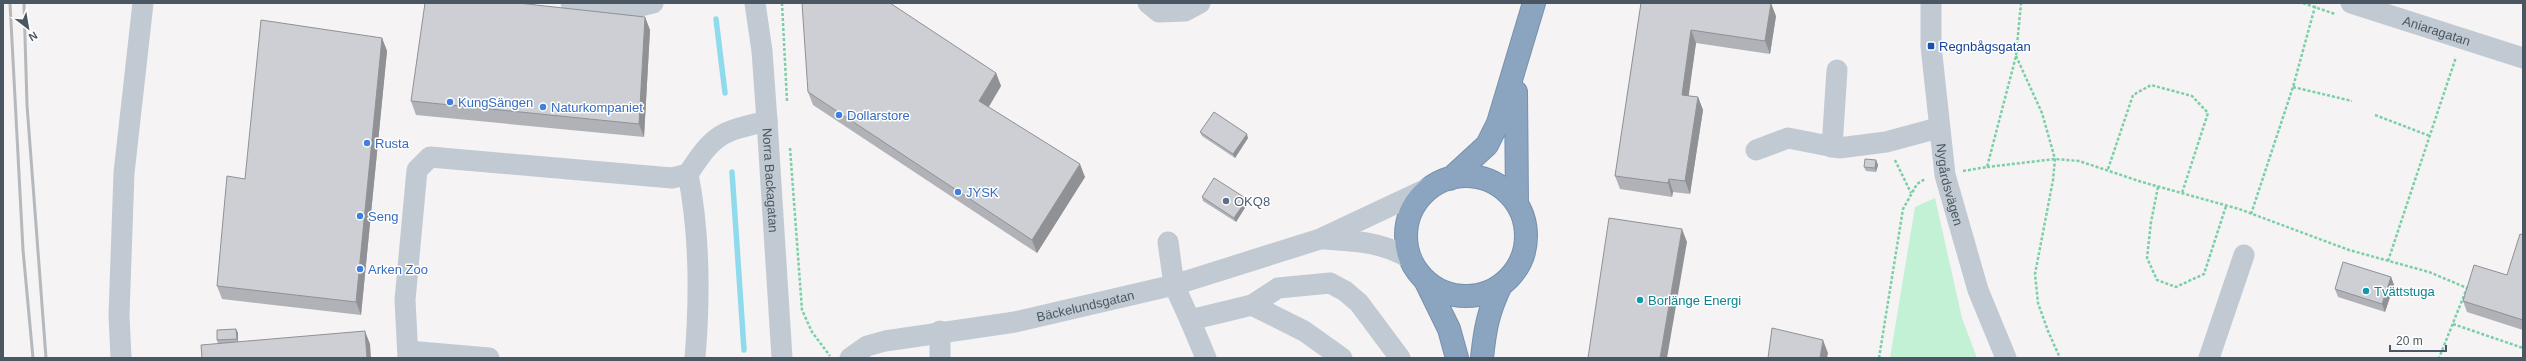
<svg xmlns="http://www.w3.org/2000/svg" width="2526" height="361" font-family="Helvetica,sans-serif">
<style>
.green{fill:#c3f1d5}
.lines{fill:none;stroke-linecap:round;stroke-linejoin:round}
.stream{stroke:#90daee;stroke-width:5.5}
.highway-casing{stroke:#7690ad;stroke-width:24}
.path{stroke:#7ad0a6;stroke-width:2.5;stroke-dasharray:3 2;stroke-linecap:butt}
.minor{stroke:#c1cad2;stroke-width:21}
.highway{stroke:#8ba5c1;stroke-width:22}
.rail{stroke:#b5b8bd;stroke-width:3}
.wall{fill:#b0b2b7}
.shaded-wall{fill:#909195}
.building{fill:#cdcfd5;stroke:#909195}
.transit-dot{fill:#1a4fb4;stroke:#fff;stroke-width:1.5}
.shop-dot{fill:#3f7fe0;stroke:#fff;stroke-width:1.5}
.service-dot{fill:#5c6f8a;stroke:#fff;stroke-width:1.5}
.culture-dot{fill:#0f9aa8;stroke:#fff;stroke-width:1.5}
.labels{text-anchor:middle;stroke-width:3;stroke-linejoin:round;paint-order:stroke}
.street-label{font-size:13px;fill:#4a5661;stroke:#fff}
.transit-label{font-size:13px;fill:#164399;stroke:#fff;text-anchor:start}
.shop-label{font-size:13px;fill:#366cbe;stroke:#fff;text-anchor:start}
.service-label{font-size:13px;fill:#4e5e75;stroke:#fff;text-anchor:start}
.culture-label{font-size:13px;fill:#0d838f;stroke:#fff;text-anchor:start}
</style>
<rect width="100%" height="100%" fill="#f5f3f3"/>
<path class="green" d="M 1935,198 L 1962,318 L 1977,358 L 1890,358 L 1915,207 Z"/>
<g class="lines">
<path class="stream" d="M 716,19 L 725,93
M 732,172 L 744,350"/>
<g class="highway-casing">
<path id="highway" d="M 1516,92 L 1517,204
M1406 236a60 60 0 1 1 120 0a60 60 0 1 1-120 0Z
M 1450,179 L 1487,145 L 1498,123 L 1534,3
M 1425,280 L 1449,329 L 1457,358
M 1482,358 C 1485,329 1488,312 1501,285"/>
</g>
<path class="path" d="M 782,3 L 787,101
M 2303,3 L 2335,14
M 2016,56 L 2042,113 L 2055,159 L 2053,180 L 2035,274 L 2038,303 L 2048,331 L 2060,358
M 2293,87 L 2352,101
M 2375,115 L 2430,136
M 790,148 L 802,310 L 812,332 L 830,356
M 1895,160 L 1911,193
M 1987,167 L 2055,159 L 2079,161 L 2142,182 L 2239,209 L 2349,250 L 2429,272 L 2467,288 L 2439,358
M 2108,169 L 2133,95 L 2151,85 L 2192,96 L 2208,113 L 2182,193
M 1963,171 L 1987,167 L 2016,56 L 2021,3
M 2158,187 L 2151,222 L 2147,258 L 2157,280 L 2176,287 L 2204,274 L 2226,206
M 2251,214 L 2293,87 L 2316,3
M 2388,261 L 2456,57
M 2453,324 L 2523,348
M 1879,358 L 1903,209 L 1917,184 L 1925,179"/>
<g class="minor">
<path d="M 571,3 L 628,9 L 653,3"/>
<path id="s1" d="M 755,3 L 762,51 L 767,121 L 782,358"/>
<path d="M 1148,3 L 1159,12 L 1185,11 L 1200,3"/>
<path id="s2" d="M 1931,3 L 1931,46 L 1945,175 L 1978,290 L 2006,358"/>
<path id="s3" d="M 2351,3 L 2523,58"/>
<path d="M 1832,147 L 1837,70"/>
<path d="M 1756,150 L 1788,138 L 1839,148 L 1886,142 L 1938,128"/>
<path d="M 688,174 C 700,234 700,297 695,358"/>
<path d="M 1324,239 C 1356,241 1383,242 1411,259"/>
<path d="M 1168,242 L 1174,285 L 1190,320 L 1252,305 L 1304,331 L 1342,358"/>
<path d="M 1252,305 L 1278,288 L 1330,283 L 1345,291 L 1359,303 L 1400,358"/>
<path d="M 1190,320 L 1206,358"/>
<path d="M 408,351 L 489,358"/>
<path d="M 121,358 L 119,315 L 124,173 L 143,3"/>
<path d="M 408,358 L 405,300 L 417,170 L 430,157 L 672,178 L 688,174 C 715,133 720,132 767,121"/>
<path id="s4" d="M 850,358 L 867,346 L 885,341 L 1015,322 L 1174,285 L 1320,239 L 1435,185"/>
<path d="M 940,358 L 940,331"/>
<path d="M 2209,358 L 2244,255"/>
</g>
<use href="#highway" class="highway"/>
<path class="rail" d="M 10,3 L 23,250 L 33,358
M 24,3 L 27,105 L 46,358"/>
</g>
<path class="wall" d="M 1641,3 L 1776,16 L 1770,54 L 1696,43 L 1688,96 L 1698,97 L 1703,110 L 1690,194 L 1673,192 L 1672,197 L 1620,189 L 1615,176 Z
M 645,17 L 650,30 L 644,137 L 416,115 L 411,101 Z
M 382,38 L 387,51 L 361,315 L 222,299 L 217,286 L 245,179 Z
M 996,73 L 1001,86 L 989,107 L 1085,177 L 1037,253 L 813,105 L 808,92 Z
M 1200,132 L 1248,138 L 1235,158 L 1202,136 Z
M 1876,160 L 1878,165 L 1876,172 L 1866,171 L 1864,167 Z
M 1202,197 L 1247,199 L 1248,203 L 1236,222 L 1203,201 Z
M 2523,235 L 2523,330 L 2467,312 L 2463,301 L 2507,275 Z
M 2391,277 L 2394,285 L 2385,312 L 2338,297 L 2335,289 Z
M 236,329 L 238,333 L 238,342 L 370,344 L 218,344 L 217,340 Z"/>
<path class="shaded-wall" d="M 1771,3 L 1776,16 L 1770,54 L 1765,41 Z
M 645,17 L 650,30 L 644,137 L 639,124 Z
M 1691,30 L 1696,43 L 1687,108 L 1682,95 Z
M 382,38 L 387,51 L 361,315 L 356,302 Z
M 996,73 L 1001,86 L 984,114 L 979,101 Z
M 1698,97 L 1703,110 L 1690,194 L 1685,181 Z
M 1247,134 L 1248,138 L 1235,158 L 1233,154 Z
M 1876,160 L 1878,165 L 1876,172 L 1875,168 Z
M 1080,164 L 1085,177 L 1037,253 L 1032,240 Z
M 1669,179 L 1673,192 L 1672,197 L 1668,183 Z
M 1247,199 L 1248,203 L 1236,222 L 1234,218 Z
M 1682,229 L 1687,242 L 1667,358 L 1660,358 Z
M 2391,277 L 2394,285 L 2385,312 L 2382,304 Z
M 236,329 L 238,333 L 238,343 L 237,339 Z
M 365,331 L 370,344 L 371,358 L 367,358 Z
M 1823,340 L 1828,353 L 1827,358 L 1820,358 Z"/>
<path class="building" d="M 425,3 L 518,3 L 645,17 L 639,124 L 411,101 Z
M 802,3 L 890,3 L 996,73 L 979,101 L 1080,164 L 1032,240 L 808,92 Z
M 1641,3 L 1771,3 L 1765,41 L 1691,30 L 1682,95 L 1698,97 L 1685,181 L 1669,179 L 1668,183 L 1615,176 Z
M 261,20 L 382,38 L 356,302 L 217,286 L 227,176 L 245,179 Z
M 1214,112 L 1247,134 L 1233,154 L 1200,132 Z
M 1865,159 L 1876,160 L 1875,168 L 1864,167 Z
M 1214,178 L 1247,199 L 1234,218 L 1202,197 Z
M 1609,218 L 1682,229 L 1660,358 L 1588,358 Z
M 2520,234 L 2523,235 L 2523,320 L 2463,301 L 2474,265 L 2507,275 Z
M 2343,262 L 2391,277 L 2382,304 L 2335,289 Z
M 1772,328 L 1823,340 L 1820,358 L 1768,358 Z
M 236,329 L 237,339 L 217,340 L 217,330 Z
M 365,331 L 367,358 L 202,358 L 201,345 Z"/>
<rect class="transit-dot" x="1927" y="42" width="8" height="8" rx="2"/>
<g class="shop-dot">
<circle cx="450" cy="102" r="4"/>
<circle cx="543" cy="107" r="4"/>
<circle cx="839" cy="115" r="4"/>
<circle cx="367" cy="143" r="4"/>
<circle cx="958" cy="192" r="4"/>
<circle cx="360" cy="216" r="4"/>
<circle cx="360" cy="269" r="4"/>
</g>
<circle class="service-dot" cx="1226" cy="201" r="4"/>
<g class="culture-dot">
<circle cx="2366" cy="291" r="4"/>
<circle cx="1640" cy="300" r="4"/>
</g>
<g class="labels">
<g class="street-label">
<text dy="5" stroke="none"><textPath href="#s3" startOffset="90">Aniaragatan</textPath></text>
<text dy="5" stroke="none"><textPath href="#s1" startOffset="178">Norra Backagatan</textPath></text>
<text dy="5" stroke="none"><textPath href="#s2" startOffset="183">Nygårdsvägen</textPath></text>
<text dy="5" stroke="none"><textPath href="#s4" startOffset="243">Bäckelundsgatan</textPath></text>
</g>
<g class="transit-label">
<text x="1939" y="51">Regnbågsgatan</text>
</g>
<g class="shop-label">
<text x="458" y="107">KungSängen</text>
<text x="551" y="112">Naturkompaniet</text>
<text x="847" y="120">Dollarstore</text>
<text x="375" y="148">Rusta</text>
<text x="966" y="197">JYSK</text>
<text x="368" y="221">Seng</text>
<text x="368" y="274">Arken Zoo</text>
</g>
<g class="service-label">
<text x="1234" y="206">OKQ8</text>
</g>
<g class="culture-label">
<text x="2374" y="296">Tvättstuga</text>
<text x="1648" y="305">Borlänge Energi</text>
</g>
</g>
<rect width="2526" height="361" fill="none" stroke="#4a5661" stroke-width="8"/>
<g transform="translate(28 28) rotate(149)" stroke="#ffffff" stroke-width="3" paint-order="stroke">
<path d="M0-3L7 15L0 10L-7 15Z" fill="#4a5661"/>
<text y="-6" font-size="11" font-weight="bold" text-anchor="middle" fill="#4a5661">N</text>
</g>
<path d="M2390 345v6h56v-6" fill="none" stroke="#4a5661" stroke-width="2"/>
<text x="2396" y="345" font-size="12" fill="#4a5661" stroke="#ffffff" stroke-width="3" paint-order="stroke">20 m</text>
</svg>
